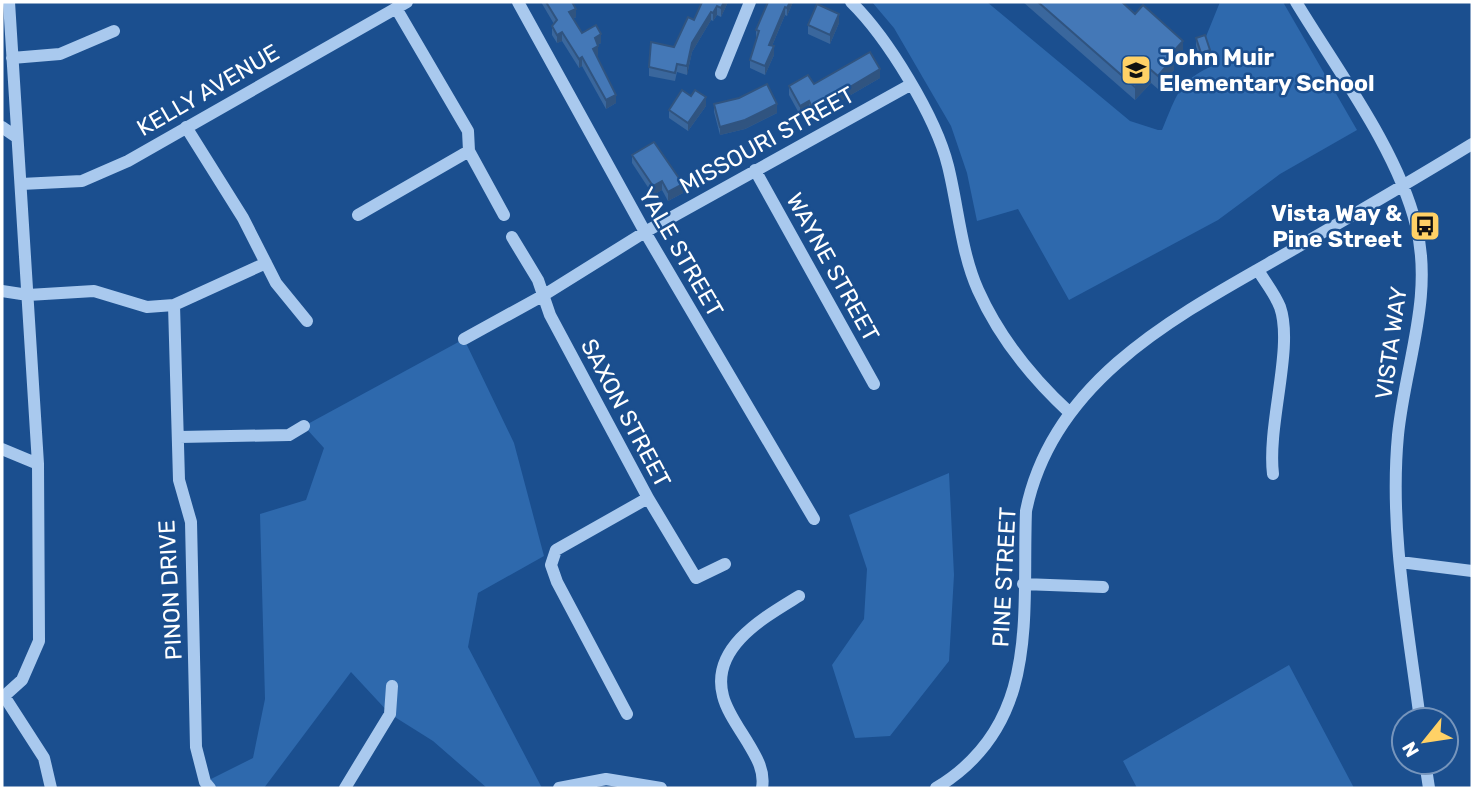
<svg xmlns="http://www.w3.org/2000/svg" width="1474" height="790" font-family="Rubik,sans-serif">
<style>
.green{fill:#2e69ad}
.lines{fill:none;stroke-linecap:round;stroke-linejoin:round}
.minor{stroke:#a9c9ee;stroke-width:12}
.wall{fill:#3a679d}
.shaded-wall{fill:#305480}
.building{fill:#4478b7;stroke:#305480;stroke-width:2}
.labels{text-anchor:middle;stroke-width:5;stroke-linejoin:round;paint-order:stroke}
.poi-label{font-size:23px;font-weight:bold;fill:#fff;stroke:#1b4f8f;text-anchor:start}
.street-label{font-size:23px;fill:#fff;stroke:#1b4f8f}
</style>
<rect width="100%" height="100%" fill="#1b4f8f"/>
<path class="green" d="M 872,2 L 987,2 L 1130,121 L 1158,130 L 1162,130 C 1177,95 1178,81 1214,65 L 1205,39 L 1220,2 L 1283,2 L 1357,130 L 1280,174 L 1218,220 L 1069,300 L 1018,209 L 977,221 L 967,173 L 951,126 L 894,28 Z
M 464,339 L 514,443 L 544,556 L 478,593 L 468,647 L 542,788 L 487,788 L 433,741 L 390,714 L 351,672 L 264,788 L 210,788 L 205,782 L 253,758 L 265,699 L 260,514 L 306,500 L 324,448 L 304,426 Z
M 949,473 L 954,575 L 949,661 L 890,736 L 855,738 L 832,665 L 864,619 L 867,569 L 849,515 Z
M 1289,665 L 1354,788 L 1137,788 L 1123,761 Z"/>
<g class="lines">
<path class="minor" d="M 518,2 L 645,232 L 814,519
M 851,2 C 887,37 936,117 948,166 C 958,206 961,252 978,290 C 999,337 1032,378 1070,413
M 1296,2 C 1337,70 1397,149 1416,225 C 1434,297 1405,364 1398,435 C 1389,530 1408,626 1420,720
M 396,8 L 468,131 L 469,151 L 504,215
M 12,58 L 60,54 L 114,31
M 721,74 L 750,2
M 2,127 L 15,136
M 186,127 L 243,218 L 276,283 L 307,321
M 755,170 L 874,384
M 21,184 L 82,181 L 128,161 L 407,2
M 358,215 L 469,151
M 512,237 L 538,280 L 550,315 L 648,498 L 696,578 L 725,564
M 1258,270 C 1265,282 1275,294 1280,307 C 1294,347 1267,425 1273,474
M 2,291 L 28,295 L 94,291 L 147,307 L 174,305 L 266,263
M 174,305 L 179,480 L 191,522 L 196,747 L 205,782 L 210,788
M 464,339 L 544,295 L 645,232 L 910,85
M 179,437 L 289,435 L 304,426
M 2,449 L 38,464
M 1400,562 L 1472,571
M 1023,584 L 1103,587
M 4,696 L 44,758 L 51,788
M 2,698 L 22,680 L 39,641 L 38,464 L 9,2
M 627,714 L 557,582 L 551,565 L 556,550 L 648,498
M 1425,762 L 1429,788
M 345,788 L 390,714 L 392,686
M 559,788 L 606,779 L 661,788
M 762,788 C 765,771 757,758 748,743 C 739,728 727,712 723,696 C 710,647 765,617 799,596
M 936,788 C 1041,725 1022,617 1026,511 C 1053,376 1184,312 1294,249 C 1353,215 1413,180 1472,144"/>
</g>
<path class="wall" d="M 541,2 L 572,2 L 576,17 L 573,19 L 582,33 L 601,43 L 597,45 L 598,55 L 596,56 L 616,103 L 606,109 L 582,66 L 579,68 L 562,41 L 557,43 L 552,35 L 552,26 L 554,24 Z
M 702,2 L 728,2 L 721,17 L 717,15 L 713,21 L 711,20 L 692,52 L 687,75 L 677,72 L 675,81 L 649,76 L 649,67 L 674,47 L 694,20 Z
M 768,2 L 793,2 L 787,16 L 785,15 L 772,46 L 774,55 L 765,75 L 750,68 L 750,60 L 756,39 L 756,30 Z
M 1023,2 L 1122,2 L 1183,54 L 1174,63 L 1174,70 L 1158,89 L 1151,83 L 1135,100 Z
M 839,23 L 830,44 L 808,34 L 808,25 Z
M 1196,38 L 1210,58 L 1201,62 L 1196,46 Z
M 880,78 L 813,117 L 809,110 L 800,115 L 789,95 L 789,86 Z
M 714,104 L 777,113 L 745,129 L 720,135 L 714,112 Z
M 706,106 L 688,131 L 669,118 L 669,110 Z
M 632,155 L 683,193 L 668,201 L 662,190 L 653,195 L 632,163 Z"/>
<path class="shaded-wall" d="M 724,2 L 728,2 L 721,17 L 721,8 Z
M 790,2 L 793,2 L 787,16 L 787,8 Z
M 717,6 L 717,15 L 713,21 L 713,13 Z
M 785,7 L 785,15 L 769,53 L 769,45 Z
M 576,9 L 576,17 L 569,21 L 569,12 Z
M 711,12 L 711,20 L 692,52 L 687,75 L 687,66 L 692,43 Z
M 839,14 L 839,23 L 830,44 L 830,35 Z
M 562,32 L 562,41 L 557,43 L 557,35 Z
M 601,34 L 601,43 L 595,46 L 595,38 Z
M 1183,41 L 1183,54 L 1174,63 L 1174,70 L 1158,89 L 1158,76 L 1171,54 Z
M 598,46 L 598,55 L 593,58 L 593,49 Z
M 774,46 L 774,55 L 765,75 L 765,66 Z
M 1210,50 L 1210,58 L 1201,62 L 1201,53 Z
M 582,57 L 582,66 L 579,68 L 579,59 Z
M 880,69 L 880,78 L 813,117 L 813,109 Z
M 1151,70 L 1151,83 L 1135,100 L 1135,87 Z
M 616,95 L 616,103 L 606,109 L 606,100 Z
M 706,97 L 706,106 L 688,131 L 688,123 Z
M 809,101 L 809,110 L 800,115 L 800,106 Z
M 777,104 L 777,113 L 745,129 L 720,135 L 720,127 Z
M 662,181 L 662,190 L 653,195 L 653,186 Z
M 683,184 L 683,193 L 668,201 L 668,192 Z"/>
<path class="building" d="M 546,2 L 572,2 L 576,9 L 569,12 L 582,33 L 596,25 L 601,34 L 595,38 L 598,46 L 593,49 L 616,95 L 606,100 L 582,57 L 579,59 L 562,32 L 557,35 L 552,26 L 557,20 Z
M 702,2 L 724,2 L 721,8 L 717,6 L 713,13 L 711,12 L 692,43 L 687,66 L 677,64 L 675,73 L 649,67 L 651,42 L 674,47 L 688,17 L 694,20 Z
M 768,2 L 790,2 L 787,8 L 785,7 L 769,45 L 774,46 L 765,66 L 750,60 L 759,31 L 756,30 Z
M 1038,2 L 1122,2 L 1135,14 L 1143,5 L 1183,41 L 1171,54 L 1174,57 L 1158,76 L 1151,70 L 1135,87 Z
M 817,4 L 839,14 L 830,35 L 808,25 Z
M 1205,35 L 1210,50 L 1201,53 L 1196,38 Z
M 870,52 L 880,69 L 813,109 L 809,101 L 800,106 L 789,86 L 808,75 L 814,84 Z
M 767,84 L 777,104 L 745,120 L 720,127 L 714,104 L 739,98 Z
M 682,90 L 691,96 L 695,90 L 706,97 L 688,123 L 669,110 Z
M 654,142 L 683,184 L 668,192 L 662,181 L 653,186 L 632,155 Z"/>
<defs>
<g id="school-square" transform="scale(1.575)"><rect x="-9" y="-9" width="18" height="18" rx="4" fill="#ffd166" stroke="#1b4f8f"/><path d="M0-5L7-2L0 1L-7-2ZM-4 1L0 2.5L4 1V4Q0 6-4 4Z" fill="#111"/></g>
<g id="bus-square" transform="scale(1.575)"><rect x="-9" y="-9" width="18" height="18" rx="4" fill="#ffd166" stroke="#1b4f8f"/><path d="M-5-6H5V4H4V6H2V4H-2V6H-4V4H-5ZM-3.5-4V0h7V-4ZM-3.5 1.2v1.5H-2V1.2ZM2 1.2v1.5H3.5V1.2Z" fill="#111"/></g>
</defs>
<g fill-rule="evenodd">
<use href="#school-square" x="1136" y="70"/>
<use href="#bus-square" x="1425" y="226"/>
</g>
<g class="labels">
<g class="poi-label">
<text x="1159" y="65">John Muir<tspan x="1159" dy="26">Elementary School</tspan></text>
<text x="1402" y="221" text-anchor="end">Vista Way &amp;<tspan x="1402" dy="26">Pine Street</tspan></text>
</g>
<g class="street-label">
<text transform="translate(208 90) rotate(-30)" y="8">KELLY AVENUE</text>
<text transform="translate(767 140) rotate(-29)" y="8">MISSOURI STREET</text>
<text transform="translate(681 252) rotate(60)" y="8">YALE STREET</text>
<text transform="translate(833 267) rotate(61)" y="8">WAYNE STREET</text>
<text transform="translate(1391 343) rotate(-82)" y="8">VISTA WAY</text>
<text transform="translate(626 413) rotate(62)" y="8">SAXON STREET</text>
<text transform="translate(1004 577) rotate(-87)" y="8">PINE STREET</text>
<text transform="translate(170 590) rotate(-93)" y="8">PINON DRIVE</text>
</g>
</g>
<rect width="1474" height="790" fill="none" stroke="#ffffff" stroke-width="7"/>
<g transform="translate(1425 741) rotate(240)"><circle r="33" fill="#1b4f8f" stroke="#7695bc" stroke-width="2"/>
<path d="M0-5L12 26L0 18L-12 26Z" fill="#ffd166"/>
<text y="-10" font-size="19" font-weight="bold" text-anchor="middle" fill="#ffffff">N</text>
</g>
</svg>
